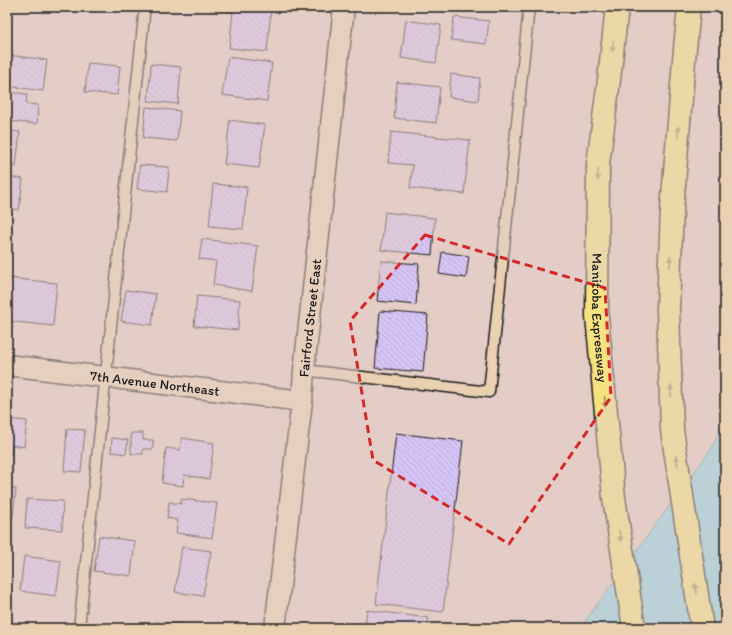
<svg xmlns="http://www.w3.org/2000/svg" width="732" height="635" font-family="Itim,sans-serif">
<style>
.water{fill:#8ad6ea;stroke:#5e8c98}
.building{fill:url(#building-back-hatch);stroke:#1c1c1c}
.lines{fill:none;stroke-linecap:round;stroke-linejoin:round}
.lane-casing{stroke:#1c1c1c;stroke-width:13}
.street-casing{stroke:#1c1c1c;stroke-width:23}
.primary-casing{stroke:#1c1c1c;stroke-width:25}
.lane{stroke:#e9d1b1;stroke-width:10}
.street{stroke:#e9d1b1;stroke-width:20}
.primary{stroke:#f7e281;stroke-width:22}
.oneway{fill:#948954}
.marked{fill:none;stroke:#d62828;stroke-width:3;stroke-dasharray:8 5;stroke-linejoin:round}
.labels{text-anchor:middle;stroke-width:4;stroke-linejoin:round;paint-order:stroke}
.street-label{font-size:14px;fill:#1c1c1c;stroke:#e9d1b1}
</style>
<defs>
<pattern id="building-back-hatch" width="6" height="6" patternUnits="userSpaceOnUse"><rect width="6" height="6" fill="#d6c5f6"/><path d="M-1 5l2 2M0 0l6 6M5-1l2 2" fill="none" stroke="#b7a9d2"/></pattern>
</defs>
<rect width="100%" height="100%" fill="#e3cdc6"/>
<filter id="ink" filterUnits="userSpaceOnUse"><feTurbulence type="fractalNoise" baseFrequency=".025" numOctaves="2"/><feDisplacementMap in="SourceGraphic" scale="8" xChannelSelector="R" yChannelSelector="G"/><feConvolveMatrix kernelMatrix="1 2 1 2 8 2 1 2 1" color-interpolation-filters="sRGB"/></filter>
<g filter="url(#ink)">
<path class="water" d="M 725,420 L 725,628 L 580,628 L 712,448 Z"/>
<path class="building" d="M 194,7 L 242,7 L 271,10 L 267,52 L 229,48 L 233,12 Z
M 454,17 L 489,21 L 486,44 L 451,40 Z
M 406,20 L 441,25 L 436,63 L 401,58 Z
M 7,55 L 47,60 L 43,91 L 7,86 Z
M 228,57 L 272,63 L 267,101 L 222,95 Z
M 88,63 L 120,66 L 117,95 L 85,92 Z
M 151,64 L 181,67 L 178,104 L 148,101 Z
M 451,74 L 480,78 L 478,101 L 449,97 Z
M 397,82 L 440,87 L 436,123 L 394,118 Z
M 7,92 L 27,94 L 26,104 L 38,105 L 37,124 L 7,121 Z
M 146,107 L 180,111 L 177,141 L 143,138 Z
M 230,120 L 265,125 L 259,168 L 224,164 Z
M 7,131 L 20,132 L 16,167 L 7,166 Z
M 391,132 L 470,140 L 464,194 L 410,188 L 413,165 L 388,163 Z
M 140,165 L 169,167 L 167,192 L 137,189 Z
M 7,177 L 23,179 L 19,210 L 7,208 Z
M 213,184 L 247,187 L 243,229 L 209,226 Z
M 385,212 L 435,218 L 432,255 L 381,250 Z
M 202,239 L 258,246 L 252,291 L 213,285 L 216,261 L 199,259 Z
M 442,252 L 469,256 L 466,278 L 439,274 Z
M 381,261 L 419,264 L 416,305 L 377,301 Z
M 7,278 L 57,283 L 53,326 L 7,321 Z
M 126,290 L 156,294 L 152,325 L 121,321 Z
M 197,296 L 240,300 L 238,330 L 194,326 Z
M 380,311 L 428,315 L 423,372 L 375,368 Z
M 7,419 L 27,421 L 24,447 L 12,445 L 11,455 L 7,454 Z
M 67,429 L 85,430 L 81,472 L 64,471 Z
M 131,433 L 143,433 L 143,440 L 153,440 L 153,449 L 143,449 L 143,454 L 131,454 Z
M 396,433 L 463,441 L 443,612 L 376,604 Z
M 112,438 L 128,440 L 126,454 L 111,452 Z
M 182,438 L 214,443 L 209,479 L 184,475 L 183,486 L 162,483 L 166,448 L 180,450 Z
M 7,488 L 16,489 L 13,517 L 7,516 Z
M 27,499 L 63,501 L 62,530 L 25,528 Z
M 181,499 L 217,503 L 212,538 L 176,533 L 178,520 L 167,518 L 169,502 L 181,504 Z
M 99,536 L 135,541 L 131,576 L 94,571 Z
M 182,547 L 211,551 L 203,596 L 175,592 Z
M 24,556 L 61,561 L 56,596 L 20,591 Z
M 367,610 L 429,618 L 427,628 L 365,628 Z
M 155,622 L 199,625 L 199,628 L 154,628 Z"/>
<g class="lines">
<g class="lane-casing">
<path id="lane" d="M 304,370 L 489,392 L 529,7
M 79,628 L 145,7"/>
</g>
<g class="street-casing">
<g id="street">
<path id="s1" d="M 7,365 L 302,401"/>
<path id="s2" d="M 275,628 L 302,401 L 304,370 L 344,7"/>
</g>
</g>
<g class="primary-casing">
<g id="primary">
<path id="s3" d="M 617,7 L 609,80 L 598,164 L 597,316 L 614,498 L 634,628"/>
<path d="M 689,7 L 684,60 L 672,209 L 668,309 L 672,430 L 702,628"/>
</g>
</g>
<use href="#lane" class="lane"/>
<use href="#street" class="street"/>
<use href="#primary" class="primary"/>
</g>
<defs><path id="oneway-solid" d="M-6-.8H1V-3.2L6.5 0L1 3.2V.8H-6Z"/></defs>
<g class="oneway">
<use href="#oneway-solid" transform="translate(613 46) rotate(96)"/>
<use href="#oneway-solid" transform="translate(678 132) rotate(-86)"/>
<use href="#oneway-solid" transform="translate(598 175) rotate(91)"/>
<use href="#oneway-solid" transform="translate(670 262) rotate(-87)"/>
<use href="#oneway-solid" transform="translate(671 391) rotate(-92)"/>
<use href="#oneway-solid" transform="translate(605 402) rotate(85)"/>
<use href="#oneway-solid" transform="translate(677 461) rotate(-99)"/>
<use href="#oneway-solid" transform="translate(620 536) rotate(81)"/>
<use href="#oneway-solid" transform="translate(696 589) rotate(-99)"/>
</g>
</g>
<path d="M0 0H732V635H0ZM 425,235 L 605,288 L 611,397 L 509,544 L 373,460 L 350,321 Z" fill="#e3cdc6" fill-opacity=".55" fill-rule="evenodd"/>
<path class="marked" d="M 425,235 L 605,288 L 611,397 L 509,544 L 373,460 L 350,321 Z"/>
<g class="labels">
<g class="street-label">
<text dy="5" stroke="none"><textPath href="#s2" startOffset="312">Fairford Street East</textPath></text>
<text dy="5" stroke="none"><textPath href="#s3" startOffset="312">Manitoba Expressway</textPath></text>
<text dy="5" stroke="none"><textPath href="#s1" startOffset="149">7th Avenue Northeast</textPath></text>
</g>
</g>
<rect width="732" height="635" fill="none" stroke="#e9d1b1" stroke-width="24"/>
<rect x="12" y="12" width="708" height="611" fill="none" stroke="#1c1c1c" stroke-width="1.5" filter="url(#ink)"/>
</svg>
